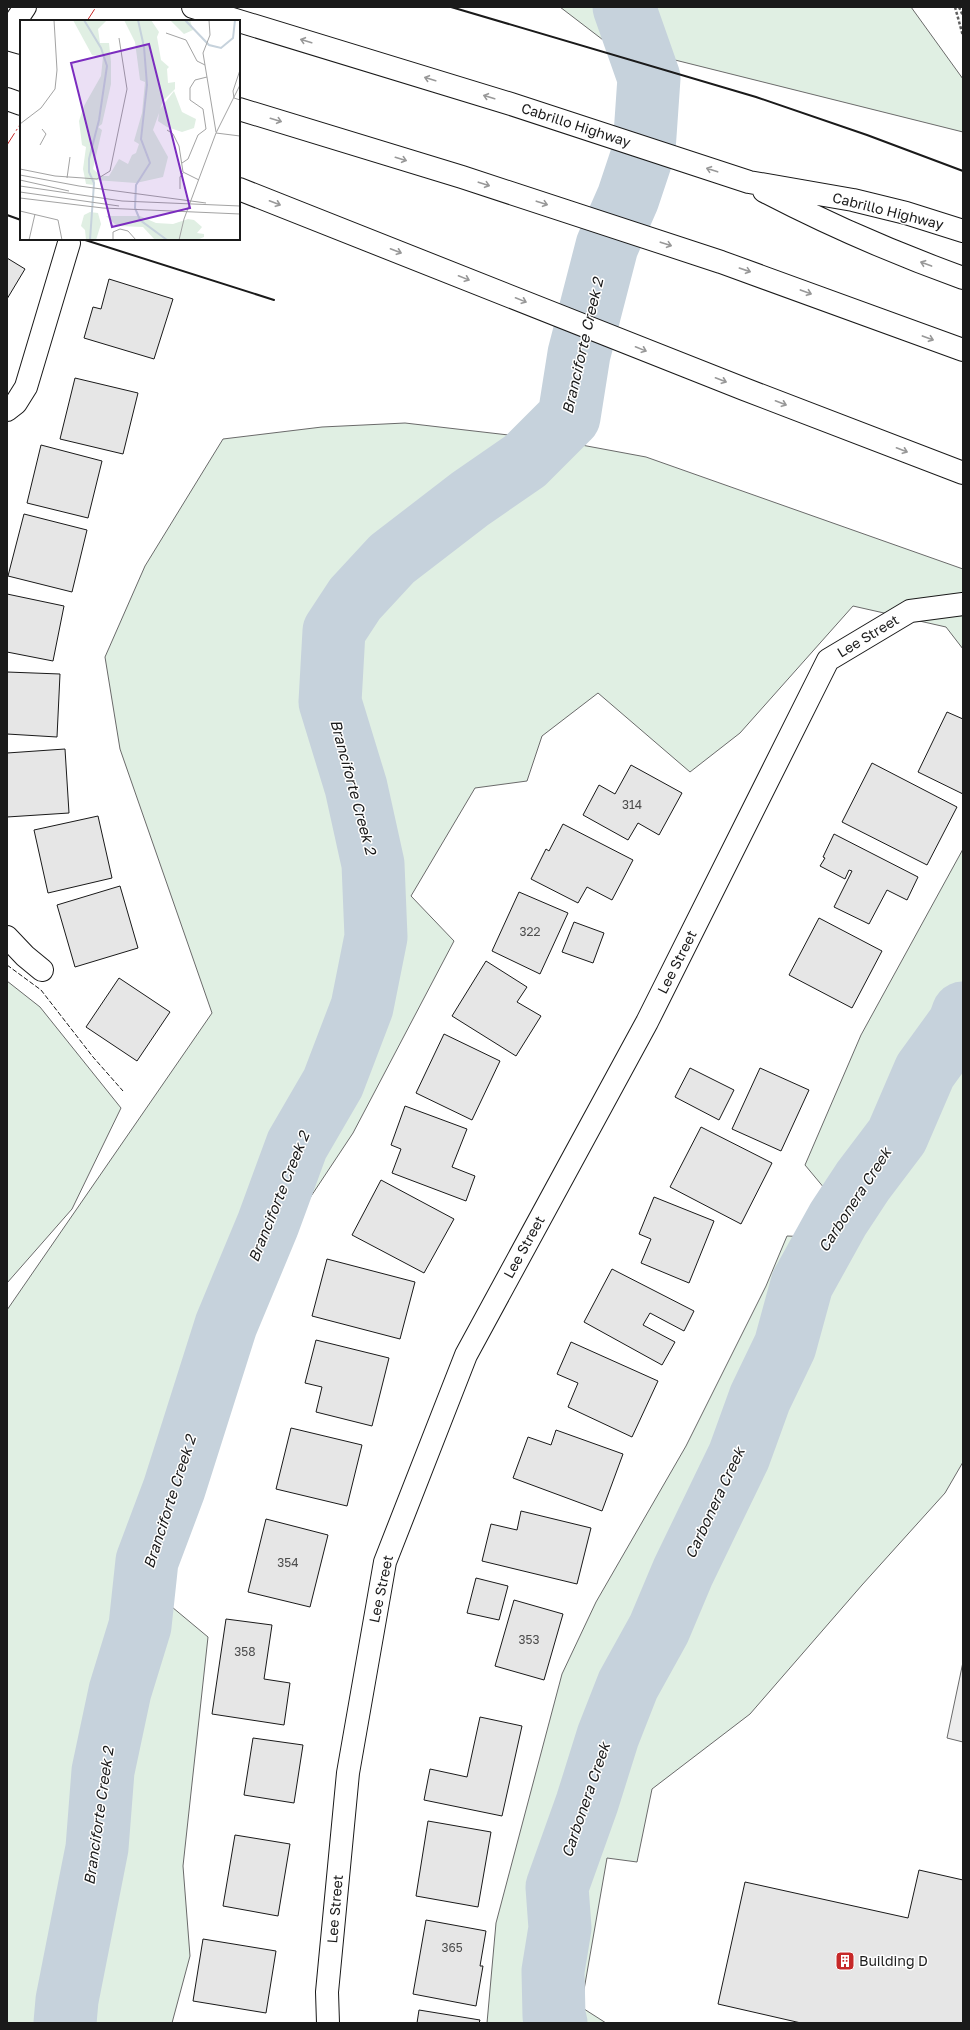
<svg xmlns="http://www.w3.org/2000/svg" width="970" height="2030" font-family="'Golos Text',sans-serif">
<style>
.green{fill:#e0efe3;stroke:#6a6a6a}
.parking{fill:#ededed;stroke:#6a6a6a}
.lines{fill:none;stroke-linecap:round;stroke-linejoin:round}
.river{stroke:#c6d2dc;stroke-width:63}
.building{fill:#e6e6e6;stroke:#1a1a1a}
.minor-casing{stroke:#1a1a1a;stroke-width:24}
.highway-casing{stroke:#1a1a1a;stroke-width:24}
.path{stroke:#5f5f5f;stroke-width:2.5;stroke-dasharray:3 2;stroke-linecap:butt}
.minor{stroke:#fff;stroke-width:22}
.highway{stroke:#fff;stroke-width:22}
.fence{stroke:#1a1a1a;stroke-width:1;stroke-dasharray:5 2;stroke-linecap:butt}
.wall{stroke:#1a1a1a;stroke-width:2}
.power{stroke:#c62828;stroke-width:1;stroke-dasharray:14 3 2 3;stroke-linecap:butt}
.oneway{stroke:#989898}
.labels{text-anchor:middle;stroke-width:3;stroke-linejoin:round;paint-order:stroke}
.number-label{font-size:12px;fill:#4d4d4d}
.street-label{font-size:14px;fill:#1a1a1a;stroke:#fff}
.poi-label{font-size:14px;fill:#1a1a1a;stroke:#fff;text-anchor:start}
.water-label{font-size:15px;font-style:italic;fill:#1a1a1a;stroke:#fff}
.inset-river{fill:none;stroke:#c6d2dc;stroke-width:2}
.inset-road{fill:none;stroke:#a3a3a3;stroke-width:1}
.view{fill:#7b2cbf;fill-opacity:0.15;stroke:#7b2cbf;stroke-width:2}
.inset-edge{fill:none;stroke:#1a1a1a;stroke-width:2}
</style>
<rect width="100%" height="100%" fill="#fff"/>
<path class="green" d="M 560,7 L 911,7 L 963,79 L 963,132 L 607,43 Z
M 405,423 L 560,441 L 646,457 L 963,569 L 963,649 L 946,627 L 853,606 L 740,733 L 690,772 L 598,693 L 542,736 L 527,781 L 475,788 L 411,896 L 454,941 L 353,1133 L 280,1243 L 208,1405 L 154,1592 L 208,1637 L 183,1866 L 190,1956 L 172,2023 L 7,2023 L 7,1310 L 212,1013 L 120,749 L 105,657 L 145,566 L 223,439 L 322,427 Z
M 963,849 L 963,1462 L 945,1493 L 862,1585 L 750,1714 L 652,1789 L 637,1862 L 607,1858 L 581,2007 L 606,2023 L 487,2023 L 496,1923 L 562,1674 L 596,1602 L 686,1446 L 766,1286 L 787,1236 L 813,1237 L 840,1207 L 805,1165 L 861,1035 Z
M 7,981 L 40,1007 L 121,1108 L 72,1209 L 7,1283 Z"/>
<path class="parking" d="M 963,1662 L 963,1742 L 947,1738 Z"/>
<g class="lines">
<path class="river" d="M 65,2023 L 67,2000 L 97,1848 L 103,1771 L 120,1691 L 140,1626 L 147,1561 L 174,1489 L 226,1325 L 268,1224 L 297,1145 L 333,1083 L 362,1007 L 376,937 L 373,864 L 356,787 L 330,702 L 334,631 L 355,599 L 392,559 L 470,499 L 525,461 L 569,417 L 579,354 L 607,246 L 628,198 L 644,150 L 649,78 L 624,7
M 556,2023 L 554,2016 L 553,1971 L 560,1928 L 557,1887 L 587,1803 L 608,1736 L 628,1685 L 659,1629 L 683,1572 L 739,1456 L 760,1398 L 785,1346 L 802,1284 L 838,1219 L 863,1181 L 897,1136 L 925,1071 L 959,1024 L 963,1013"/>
</g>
<path class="building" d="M 7,258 L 25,269 L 7,299 Z
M 109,279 L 173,299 L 154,359 L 84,338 L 93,307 L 101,309 Z
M 75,378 L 138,393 L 123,454 L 60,439 Z
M 41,445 L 102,461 L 88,518 L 27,503 Z
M 24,514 L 87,530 L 72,592 L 8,576 Z
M 7,594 L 64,606 L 53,661 L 7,652 Z
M 7,672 L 60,674 L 57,737 L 7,734 Z
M 947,712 L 963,719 L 963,794 L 918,772 Z
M 65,749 L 69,813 L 7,817 L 7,753 Z
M 872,763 L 957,807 L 927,865 L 842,822 Z
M 631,765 L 682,793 L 659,835 L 638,823 L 628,840 L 583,815 L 599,785 L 615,794 Z
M 98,816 L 112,878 L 48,893 L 34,830 Z
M 563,824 L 633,860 L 612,900 L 587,887 L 578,903 L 531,879 L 546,849 L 549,851 Z
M 834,834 L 918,877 L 907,900 L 887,890 L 869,924 L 834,907 L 852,871 L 849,870 L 845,879 L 820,866 L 825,858 L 823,857 Z
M 120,886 L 138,948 L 75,967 L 57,905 Z
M 519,892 L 568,913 L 540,974 L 492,951 Z
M 819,918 L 882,951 L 852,1008 L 789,975 Z
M 574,922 L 604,933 L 593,963 L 562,952 Z
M 486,961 L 527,987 L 517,1002 L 541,1016 L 516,1056 L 452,1016 Z
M 119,978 L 170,1012 L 137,1061 L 86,1027 Z
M 444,1034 L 500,1061 L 472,1120 L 416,1093 Z
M 690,1068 L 734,1090 L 719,1120 L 675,1097 Z
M 760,1068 L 809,1090 L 781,1151 L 732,1129 Z
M 405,1106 L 467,1129 L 452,1167 L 475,1176 L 466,1201 L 392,1173 L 401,1149 L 391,1145 Z
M 701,1127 L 772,1163 L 741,1224 L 670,1187 Z
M 381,1180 L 454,1219 L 424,1273 L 352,1235 Z
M 654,1197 L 714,1221 L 689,1283 L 641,1263 L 651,1239 L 639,1234 Z
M 327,1259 L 415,1282 L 400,1339 L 312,1316 Z
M 612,1269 L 694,1311 L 684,1331 L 650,1313 L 643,1325 L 675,1342 L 662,1365 L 584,1322 Z
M 316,1340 L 389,1358 L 372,1426 L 316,1412 L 322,1387 L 305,1383 Z
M 571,1342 L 658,1381 L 632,1437 L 568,1407 L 578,1383 L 557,1374 Z
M 291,1428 L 362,1445 L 347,1506 L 276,1489 Z
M 556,1430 L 623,1454 L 602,1511 L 513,1478 L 528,1437 L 551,1445 Z
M 521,1511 L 591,1528 L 577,1584 L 482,1561 L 491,1524 L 517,1530 Z
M 266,1519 L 328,1535 L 310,1607 L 248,1592 Z
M 476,1578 L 508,1586 L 499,1620 L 467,1613 Z
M 514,1600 L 563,1614 L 544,1680 L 495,1666 Z
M 226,1619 L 272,1625 L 264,1679 L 290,1683 L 284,1725 L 212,1714 Z
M 480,1717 L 522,1726 L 502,1816 L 424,1800 L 430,1769 L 467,1777 Z
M 253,1738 L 303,1745 L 294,1803 L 244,1795 Z
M 428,1821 L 491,1832 L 478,1907 L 416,1896 Z
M 235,1835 L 290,1844 L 278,1916 L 223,1906 Z
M 919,1870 L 963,1880 L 963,2023 L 801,2023 L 718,2004 L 745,1882 L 908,1918 Z
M 426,1920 L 486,1931 L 480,1966 L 483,1966 L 476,2006 L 413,1994 Z
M 203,1939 L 276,1951 L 266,2013 L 193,2001 Z
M 419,2010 L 480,2020 L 479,2023 L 417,2023 Z"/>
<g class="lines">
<g class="minor-casing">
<path id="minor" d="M 7,34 L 25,7
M 7,410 L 16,403 L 26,387 L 69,243
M 7,937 L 25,956 L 42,970
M 328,2023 L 327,1992 L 348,1773 L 385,1562 L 466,1355 L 647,1022 L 828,660 L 910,611 L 963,604"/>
</g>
<g class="highway-casing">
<path id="highway" d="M 193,7 L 511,104 L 749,182 L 853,200 L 906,213 L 963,231
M 7,39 L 21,43
M 7,99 L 21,104
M 239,109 L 462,177 L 721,262 L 963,350
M 239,189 L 744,389 L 963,473
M 764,191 C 829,225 894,253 963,278"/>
</g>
<path class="path" d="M 955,7 L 963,36
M 959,7 L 963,16"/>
<use href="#minor" class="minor"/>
<use href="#highway" class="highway"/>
<path class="fence" d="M 7,965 L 41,990 L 93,1057 L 123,1091"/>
<path class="wall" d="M 451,7 L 756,97 L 867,135 L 963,171
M 7,215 L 21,220
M 82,239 L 274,300"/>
<path class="power" d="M 87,21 L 96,7
M 7,145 L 21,123"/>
</g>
<defs><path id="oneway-shaft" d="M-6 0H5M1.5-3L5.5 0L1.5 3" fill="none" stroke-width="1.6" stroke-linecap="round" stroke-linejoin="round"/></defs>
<g class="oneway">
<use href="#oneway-shaft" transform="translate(306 41) rotate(-163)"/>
<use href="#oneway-shaft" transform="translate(430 79) rotate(-163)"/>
<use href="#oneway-shaft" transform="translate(489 97) rotate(-163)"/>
<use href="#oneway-shaft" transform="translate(276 120) rotate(17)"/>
<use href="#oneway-shaft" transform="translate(401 159) rotate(17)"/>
<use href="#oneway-shaft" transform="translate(712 170) rotate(-162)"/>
<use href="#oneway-shaft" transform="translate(484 184) rotate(18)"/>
<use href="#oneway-shaft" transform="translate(275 203) rotate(21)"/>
<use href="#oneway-shaft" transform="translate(542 203) rotate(18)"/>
<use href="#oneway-shaft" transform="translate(666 244) rotate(18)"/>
<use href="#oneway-shaft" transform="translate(396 251) rotate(21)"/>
<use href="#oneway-shaft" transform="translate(926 264) rotate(-160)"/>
<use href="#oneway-shaft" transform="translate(745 270) rotate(19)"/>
<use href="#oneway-shaft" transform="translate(464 278) rotate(22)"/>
<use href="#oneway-shaft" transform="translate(806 292) rotate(20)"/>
<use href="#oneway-shaft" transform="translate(521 300) rotate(22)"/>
<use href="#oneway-shaft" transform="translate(928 338) rotate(20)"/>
<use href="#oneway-shaft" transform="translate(641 349) rotate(22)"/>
<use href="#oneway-shaft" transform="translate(721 380) rotate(21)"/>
<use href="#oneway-shaft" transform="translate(781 403) rotate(21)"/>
<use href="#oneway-shaft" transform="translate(902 450) rotate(21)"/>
</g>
<defs>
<g id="building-square" transform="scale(1)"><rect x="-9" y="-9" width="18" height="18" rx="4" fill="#c62828" stroke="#fff"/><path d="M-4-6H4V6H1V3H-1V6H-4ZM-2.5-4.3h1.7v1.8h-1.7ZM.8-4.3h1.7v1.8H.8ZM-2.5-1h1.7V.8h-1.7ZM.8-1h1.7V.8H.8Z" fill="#fff"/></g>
</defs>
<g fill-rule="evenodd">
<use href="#building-square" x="845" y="1961"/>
</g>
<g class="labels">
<g class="number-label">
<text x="632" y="809">314</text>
<text x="530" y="936">322</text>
<text x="288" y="1567">354</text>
<text x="529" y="1644">353</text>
<text x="245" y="1656">358</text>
<text x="452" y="1952">365</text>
</g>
<g class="street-label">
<text transform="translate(576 125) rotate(18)" y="5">Cabrillo Highway</text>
<text transform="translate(888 211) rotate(14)" y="5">Cabrillo Highway</text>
<text transform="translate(868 636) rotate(-31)" y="5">Lee Street</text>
<text transform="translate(677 962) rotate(-63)" y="5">Lee Street</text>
<text transform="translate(524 1247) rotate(-61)" y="5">Lee Street</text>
<text transform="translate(381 1589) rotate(-78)" y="5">Lee Street</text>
<text transform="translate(335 1909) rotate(-85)" y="5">Lee Street</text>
</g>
<g class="poi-label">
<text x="859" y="1966">Building D</text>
</g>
<g class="water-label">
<text transform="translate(583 346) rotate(-77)" y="5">Branciforte Creek 2</text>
<text transform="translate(353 787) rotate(75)" y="5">Branciforte Creek 2</text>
<text transform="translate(279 1197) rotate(-68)" y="5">Branciforte Creek 2</text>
<text transform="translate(855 1200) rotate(-57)" y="5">Carbonera Creek</text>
<text transform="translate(170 1502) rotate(-72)" y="5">Branciforte Creek 2</text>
<text transform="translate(715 1503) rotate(-65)" y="5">Carbonera Creek</text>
<text transform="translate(586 1800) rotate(-71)" y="5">Carbonera Creek</text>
<text transform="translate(99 1816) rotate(-82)" y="5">Branciforte Creek 2</text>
</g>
</g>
<g transform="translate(20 20)">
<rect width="220" height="220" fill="#fff"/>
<path d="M 53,0 L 87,0 L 78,9 L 80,23 L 89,23 L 91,42 L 91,64 L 82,104 L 78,107 L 82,110 L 73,149 L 81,156 L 89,156 L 99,139 L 108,144 L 112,135 L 116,133 L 119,124 L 114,121 L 122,93 L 125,62 L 120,60 L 115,22 L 104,0 L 131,0 L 139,12 L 137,17 L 141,40 L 149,47 L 147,49 L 148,63 L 155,62 L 155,69 L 143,81 L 140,89 L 154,71 L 162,92 L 176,99 L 174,108 L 162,112 L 147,107 L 138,101 L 139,93 L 133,110 L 148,137 L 143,157 L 116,163 L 75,160 L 74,165 L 66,164 L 63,149 L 66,127 L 62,125 L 59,101 L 64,86 L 81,56 L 83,37 L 72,35 ZM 150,0 L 170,0 L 173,10 L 164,14 ZM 70,192 L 78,193 L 81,204 L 76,220 L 66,220 L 65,210 L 61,206 L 64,195 ZM 86,196 L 120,196 L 136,203 L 153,204 L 168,199 L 174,200 L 182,207 L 177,213 L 184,214 L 184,217 L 177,220 L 135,220 L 123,207 L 97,206 Z" fill="#e0efe3"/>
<path class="inset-river" d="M 64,0 L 81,28 L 87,46 L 79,100 L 69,139 L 69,152 L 74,163 L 70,220M 118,0 L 124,27 L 127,65 L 121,119 L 130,143 L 116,165 L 115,188 L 120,200 L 147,220M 165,0 L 189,25 L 201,28 L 213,18 L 215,0"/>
<path class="inset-road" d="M 189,0 L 190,15 L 183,33 L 196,112M 146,13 L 166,20 L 177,41 L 185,45M 220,50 L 213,71 L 214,78 L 220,80M 0,104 L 21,88 L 35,69 L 37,50 L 34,0M 147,110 L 153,114 L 159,126 L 163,152 L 179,160M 196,113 L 220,116M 20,125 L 26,114 L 22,109M 162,143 L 168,139 L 178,115 L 186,109 L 183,89 L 170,80 L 170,68 L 175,60 L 187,57M 0,149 L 35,156 L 77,159 L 90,151 L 107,69 L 99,18M 0,155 L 59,166 L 186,183M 47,158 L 50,137M 0,160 L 49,171M 0,166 L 102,181 L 220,186M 160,169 L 160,157 L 163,153M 0,172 L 99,186M 0,178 L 83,188 L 220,194M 0,191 L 38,200 L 42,220M 9,220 L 15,194M 93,220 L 93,212 L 100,209 L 108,211 L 116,220M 159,220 L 164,199 L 196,113 L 220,65"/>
<path class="view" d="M 129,24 L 170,188 L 92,207 L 51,43 Z"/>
<rect width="220" height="220" class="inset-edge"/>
</g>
<rect width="970" height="2030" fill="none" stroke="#1a1a1a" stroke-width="16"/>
</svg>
